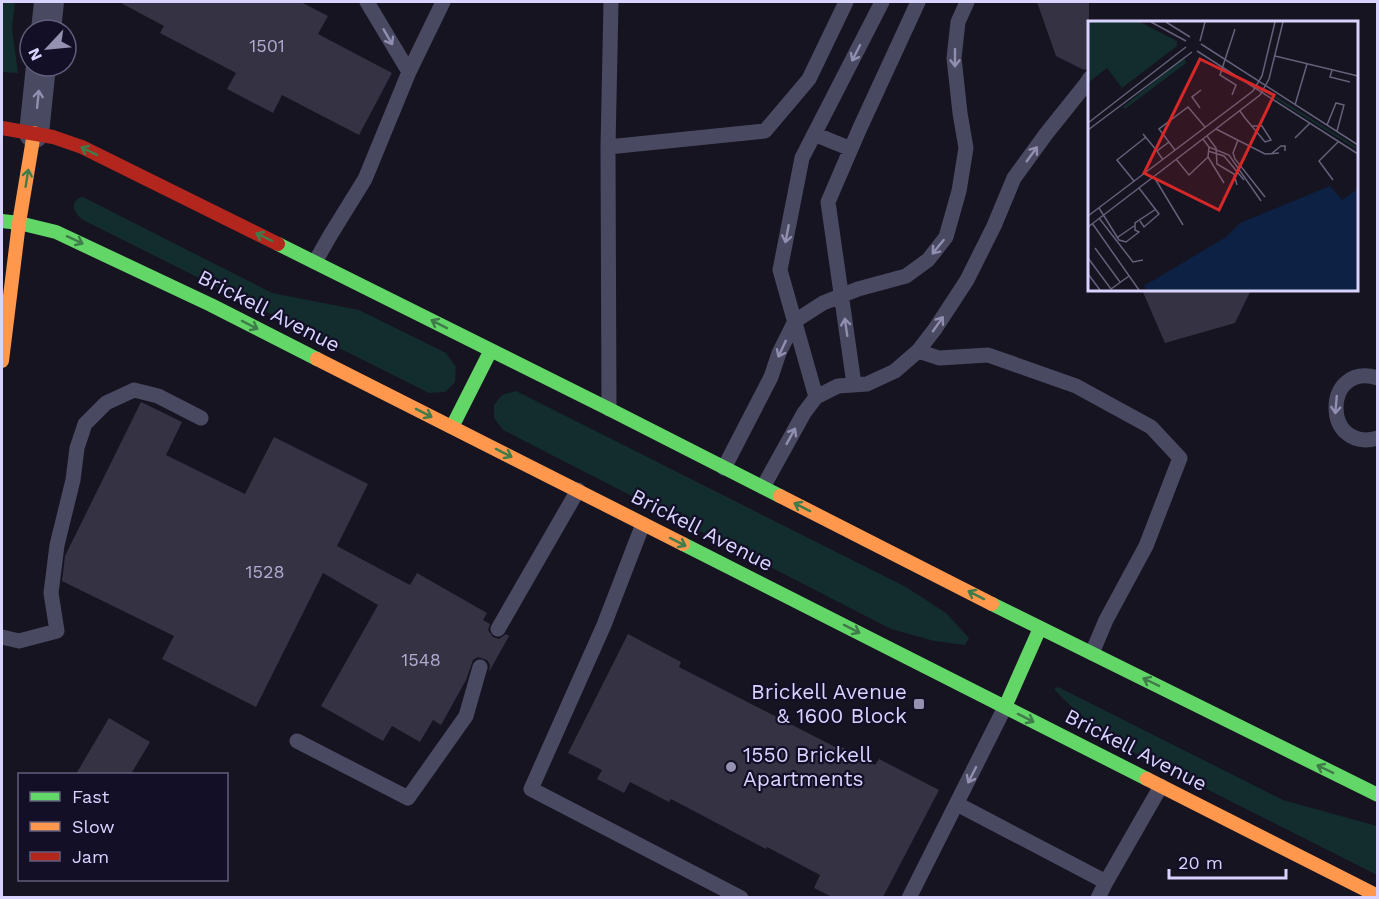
<svg xmlns="http://www.w3.org/2000/svg" width="1379" height="899" font-family="'Work Sans',sans-serif">
<style>
.green{fill:#132c2d}
.building{fill:#343243}
.lines{fill:none;stroke-linecap:round;stroke-linejoin:round}
.lane{stroke:#4a4962;stroke-width:15}
.street{stroke:#4a4962;stroke-width:30}
.fast{stroke:#63d668;stroke-width:14}
.slow{stroke:#ff974d;stroke-width:14}
.jam{stroke:#b3261e;stroke-width:14}
.oneway{stroke:#928eb0}
.oneway2{stroke:#3f7c4a}
.poi-dot{fill:#9591b1;stroke:#130f26;stroke-width:2}
.labels{text-anchor:middle;stroke-width:4.5;stroke-linejoin:round;paint-order:stroke}
.number-label{font-size:18px;fill:#b0acd0}
.street-label{font-size:21px;fill:#d9d4ff;stroke:#130f26}
.poi-label{font-size:21px;fill:#d9d4ff;stroke:#130f26;text-anchor:end}
.inset-road{fill:none;stroke:#64617a;stroke-width:1.5}
.view{fill:#d62828;fill-opacity:0.15;stroke:#d62828;stroke-width:3}
.inset-edge{fill:none;stroke:#d9d4ff;stroke-width:3}
</style>
<rect width="100%" height="100%" fill="#161421"/>
<path class="green" d="M 2,2 L 15,2 L 12,29 L 18,73 L 2,72 Z
M 83,197 L 272,293 L 359,310 L 446,353 L 456,367 L 455,382 L 445,392 L 429,393 L 83,220 C 74,214 68,200 83,197 Z
M 516,391 L 906,587 L 946,613 L 969,638 L 965,645 L 934,641 L 891,629 L 503,430 L 494,418 L 494,405 L 502,395 Z
M 1058,687 L 1283,800 L 1377,826 L 1377,875 L 1125,748 C 1100,730 1075,713 1054,689 Z"/>
<path class="building" d="M 119,2 L 301,2 L 328,16 L 318,34 L 392,73 L 359,135 L 282,95 L 273,113 L 227,89 L 236,73 L 160,33 L 164,26 Z
M 1037,2 L 1089,2 L 1089,68 L 1084,70 L 1056,56 Z
M 1142,290 L 1251,290 L 1235,323 L 1165,343 Z
M 141,402 L 182,422 L 166,455 L 245,494 L 274,437 L 368,484 L 337,546 L 410,585 L 417,573 L 487,613 L 483,620 L 490,624 L 488,630 L 493,637 L 499,639 L 506,634 L 509,636 L 489,672 L 490,665 L 487,660 L 478,657 L 473,660 L 466,680 L 441,725 L 433,720 L 420,742 L 392,726 L 383,741 L 321,706 L 378,605 L 323,573 L 256,707 L 162,659 L 174,636 L 62,581 L 65,556 Z
M 628,634 L 681,662 L 679,667 L 841,750 L 842,747 L 875,765 L 879,759 L 939,790 L 883,897 L 832,897 L 814,888 L 820,875 L 767,847 L 766,849 L 671,799 L 669,802 L 630,782 L 624,793 L 597,779 L 602,770 L 568,753 Z
M 109,718 L 150,742 L 131,774 L 76,774 Z"/>
<g class="lines">
<path class="lane" d="M 367,2 L 409,72
M 814,134 L 851,149
M 608,147 L 765,131 L 809,79 L 846,2
M 315,262 L 331,234 L 365,179 L 409,72 L 443,2
M 918,351 L 939,358 L 988,355 L 1076,386 L 1151,427 L 1180,458 L 1146,546 L 1106,620 L 1092,653
M 1378,378 C 1322,361 1322,454 1378,438
M 854,384 L 828,202 L 859,130 L 918,2
M 816,397 L 780,270 L 802,158 L 882,2
M 609,409 L 608,147 L 611,2
M 724,468 L 771,377 L 779,353 L 795,321 L 823,303 L 858,289 L 906,276 L 928,260 L 946,237 L 959,191 L 966,148 L 960,113 L 954,58 L 958,22 L 967,2
M 763,487 L 804,413 L 816,397 L 838,386 L 867,384 L 895,371 L 918,351 L 935,329 L 967,280 L 994,226 L 1014,178 L 1046,134 L 1086,84 L 1090,78
M 643,524 L 604,625 L 531,789 L 741,898
M 498,629 L 578,490
M 2,637 L 19,641 L 57,631 L 51,593 L 57,545 L 73,480 L 77,448 L 85,424 L 106,403 L 134,390 L 158,396 L 201,418
M 297,741 L 408,798 L 466,716 L 480,667
M 957,804 L 1106,882 L 1161,786
M 909,898 L 1005,707
M 1098,898 L 1106,882"/>
<path class="street" d="M 46,30 L 49,2
M 34,133 L 41,66"/>
<path class="fast" d="M 2,221 L 19,223 L 56,232 L 211,305 L 317,359
M 278,244 L 609,409 L 780,496
M 452,427 L 491,350
M 683,544 L 1147,779
M 992,604 L 1378,795
M 1005,707 L 1040,628"/>
<path class="slow" d="M 317,359 L 683,544
M 2,361 L 19,223 L 34,133
M 780,496 L 992,604
M 1147,779 L 1378,896"/>
<path class="jam" d="M 2,128 L 53,137 L 82,147 L 278,244"/>
</g>
<defs><path id="oneway-shaft" d="M-6 0H5M1.5-3L5.5 0L1.5 3" fill="none" stroke-width="1.6" stroke-linecap="round" stroke-linejoin="round" transform="scale(1.5)"/></defs>
<g class="oneway">
<use href="#oneway-shaft" transform="translate(388 37) rotate(60)"/>
<use href="#oneway-shaft" transform="translate(856 53) rotate(117)"/>
<use href="#oneway-shaft" transform="translate(955 58) rotate(90)"/>
<use href="#oneway-shaft" transform="translate(38 99) rotate(-84)"/>
<use href="#oneway-shaft" transform="translate(1032 154) rotate(-54)"/>
<use href="#oneway-shaft" transform="translate(787 234) rotate(101)"/>
<use href="#oneway-shaft" transform="translate(938 247) rotate(129)"/>
<use href="#oneway-shaft" transform="translate(938 324) rotate(-55)"/>
<use href="#oneway-shaft" transform="translate(846 327) rotate(-98)"/>
<use href="#oneway-shaft" transform="translate(782 349) rotate(115)"/>
<use href="#oneway-shaft" transform="translate(1336 405) rotate(95)"/>
<use href="#oneway-shaft" transform="translate(791 436) rotate(-61)"/>
<use href="#oneway-shaft" transform="translate(972 775) rotate(117)"/>
</g>
<g class="oneway2">
<use href="#oneway-shaft" transform="translate(89 151) rotate(-154)"/>
<use href="#oneway-shaft" transform="translate(27 178) rotate(-81)"/>
<use href="#oneway-shaft" transform="translate(264 237) rotate(-154)"/>
<use href="#oneway-shaft" transform="translate(75 240) rotate(25)"/>
<use href="#oneway-shaft" transform="translate(439 324) rotate(-153)"/>
<use href="#oneway-shaft" transform="translate(250 325) rotate(27)"/>
<use href="#oneway-shaft" transform="translate(424 413) rotate(27)"/>
<use href="#oneway-shaft" transform="translate(504 453) rotate(27)"/>
<use href="#oneway-shaft" transform="translate(802 507) rotate(-153)"/>
<use href="#oneway-shaft" transform="translate(678 542) rotate(27)"/>
<use href="#oneway-shaft" transform="translate(976 595) rotate(-153)"/>
<use href="#oneway-shaft" transform="translate(852 629) rotate(27)"/>
<use href="#oneway-shaft" transform="translate(1151 682) rotate(-154)"/>
<use href="#oneway-shaft" transform="translate(1026 718) rotate(27)"/>
<use href="#oneway-shaft" transform="translate(1325 769) rotate(-154)"/>
</g>
<g class="poi-dot">
<rect x="913" y="698" width="12" height="12" rx="3"/>
<circle cx="731" cy="767" r="6"/>
</g>
<g class="labels">
<g class="number-label">
<text x="267" y="52">1501</text>
<text x="265" y="578">1528</text>
<text x="421" y="666">1548</text>
</g>
<g class="street-label">
<text transform="translate(269 311) rotate(27)" y="7">Brickell Avenue</text>
<text transform="translate(702 530) rotate(27)" y="7">Brickell Avenue</text>
<text transform="translate(1136 750) rotate(27)" y="7">Brickell Avenue</text>
</g>
<g class="poi-label">
<text x="907" y="699">Brickell Avenue<tspan x="907" dy="24">&amp; 1600 Block</tspan></text>
<text x="743" y="762" text-anchor="start">1550 Brickell<tspan x="743" dy="24">Apartments</tspan></text>
</g>
</g>
<g transform="translate(1088 21)">
<rect width="270" height="270" fill="#161421"/>
<path d="M 0,1 L 52,1 L 89,20 L 89,25 L 34,67 L 19,47 L 0,62 ZM 96,36 L 98,42 L 37,88 L 35,86 ZM 181,71 L 270,127 L 270,129 L 180,73 Z" fill="#132c2d"/>
<path d="M 242,165 L 254,179 L 270,168 L 270,269 L 59,269 L 56,265 L 138,216 L 152,202 Z" fill="#0d2144"/>
<path class="inset-road" d="M 63,1 L 98,20M 78,1 L 102,16M 112,20 L 117,1M 113,23 L 270,124M 109,30 L 270,133M 187,35 L 270,55M 244,49 L 242,56 L 262,61M 144,74 L 148,64 L 132,54 L 147,8M 207,84 L 219,43M 112,87 L 104,76 L 113,69M 152,90 L 157,97 L 177,121 L 183,119 L 174,105 L 164,105M 0,102 L 98,26M 239,104 L 248,82 L 256,84 L 249,110M 128,108 L 177,133 L 191,132M 0,109 L 104,31M 55,113 L 69,130M 119,115 L 128,127 L 129,143 L 146,153 L 149,164M 207,117 L 222,102M 115,118 L 121,126 L 120,136 L 136,162M 150,119 L 145,132 L 147,138 L 177,176M 121,126 L 141,134 L 173,180M 87,129 L 71,108 L 100,86 L 117,106M 120,130 L 136,135 L 156,159M 183,133 L 193,125 L 197,125 L 197,130M 88,138 L 101,154 L 120,136M 75,139 L 69,130 L 81,121M 66,156 L 95,204M 245,159 L 231,140 L 251,120M 46,160 L 29,139 L 58,116M 51,167 L 71,193 L 56,206 L 52,200M 11,187 L 31,219 L 38,221 L 51,211 L 47,209 L 47,202 L 68,188M 0,195 L 165,70 L 174,55 L 187,1M 11,197 L 45,241 L 55,239M 4,202 L 51,269M 0,206 L 172,74 L 181,58 L 195,1M 30,216 L 46,205M 7,227 L 32,261M 0,237 L 23,268 L 41,255M 0,253 L 12,269"/>
<path class="view" d="M 112,38 L 186,74 L 131,189 L 56,152 Z"/>
<rect width="270" height="270" class="inset-edge"/>
</g>
<rect width="1379" height="899" fill="none" stroke="#d9d4ff" stroke-width="6"/>
<rect x="18" y="773" width="210" height="108" fill="#130f26" stroke="#625e7d" stroke-width="1.5"/>
<rect x="30" y="792" width="30" height="9" fill="#63d668" stroke="#625e7d" stroke-width="1.5"/>
<text x="72" y="803" font-size="18" fill="#d9d4ff">Fast</text>
<rect x="30" y="822" width="30" height="9" fill="#ff974d" stroke="#625e7d" stroke-width="1.5"/>
<text x="72" y="833" font-size="18" fill="#d9d4ff">Slow</text>
<rect x="30" y="852" width="30" height="9" fill="#b3261e" stroke="#625e7d" stroke-width="1.5"/>
<text x="72" y="863" font-size="18" fill="#d9d4ff">Jam</text>
<g transform="translate(48 48) rotate(244)"><circle r="28" fill="#130f26" stroke="#625e7d" stroke-width="1.5"/>
<path d="M0-4.5L10 22L0 15L-10 22Z" fill="#9591b1"/>
<text y="-9" font-size="16" font-weight="bold" text-anchor="middle" fill="#d9d4ff">N</text>
</g>
<path d="M1169 869v9h117v-9" fill="none" stroke="#d9d4ff" stroke-width="3"/>
<text x="1178" y="869" font-size="18" fill="#d9d4ff" stroke="#130f26" stroke-width="4.5" paint-order="stroke">20 m</text>
</svg>
